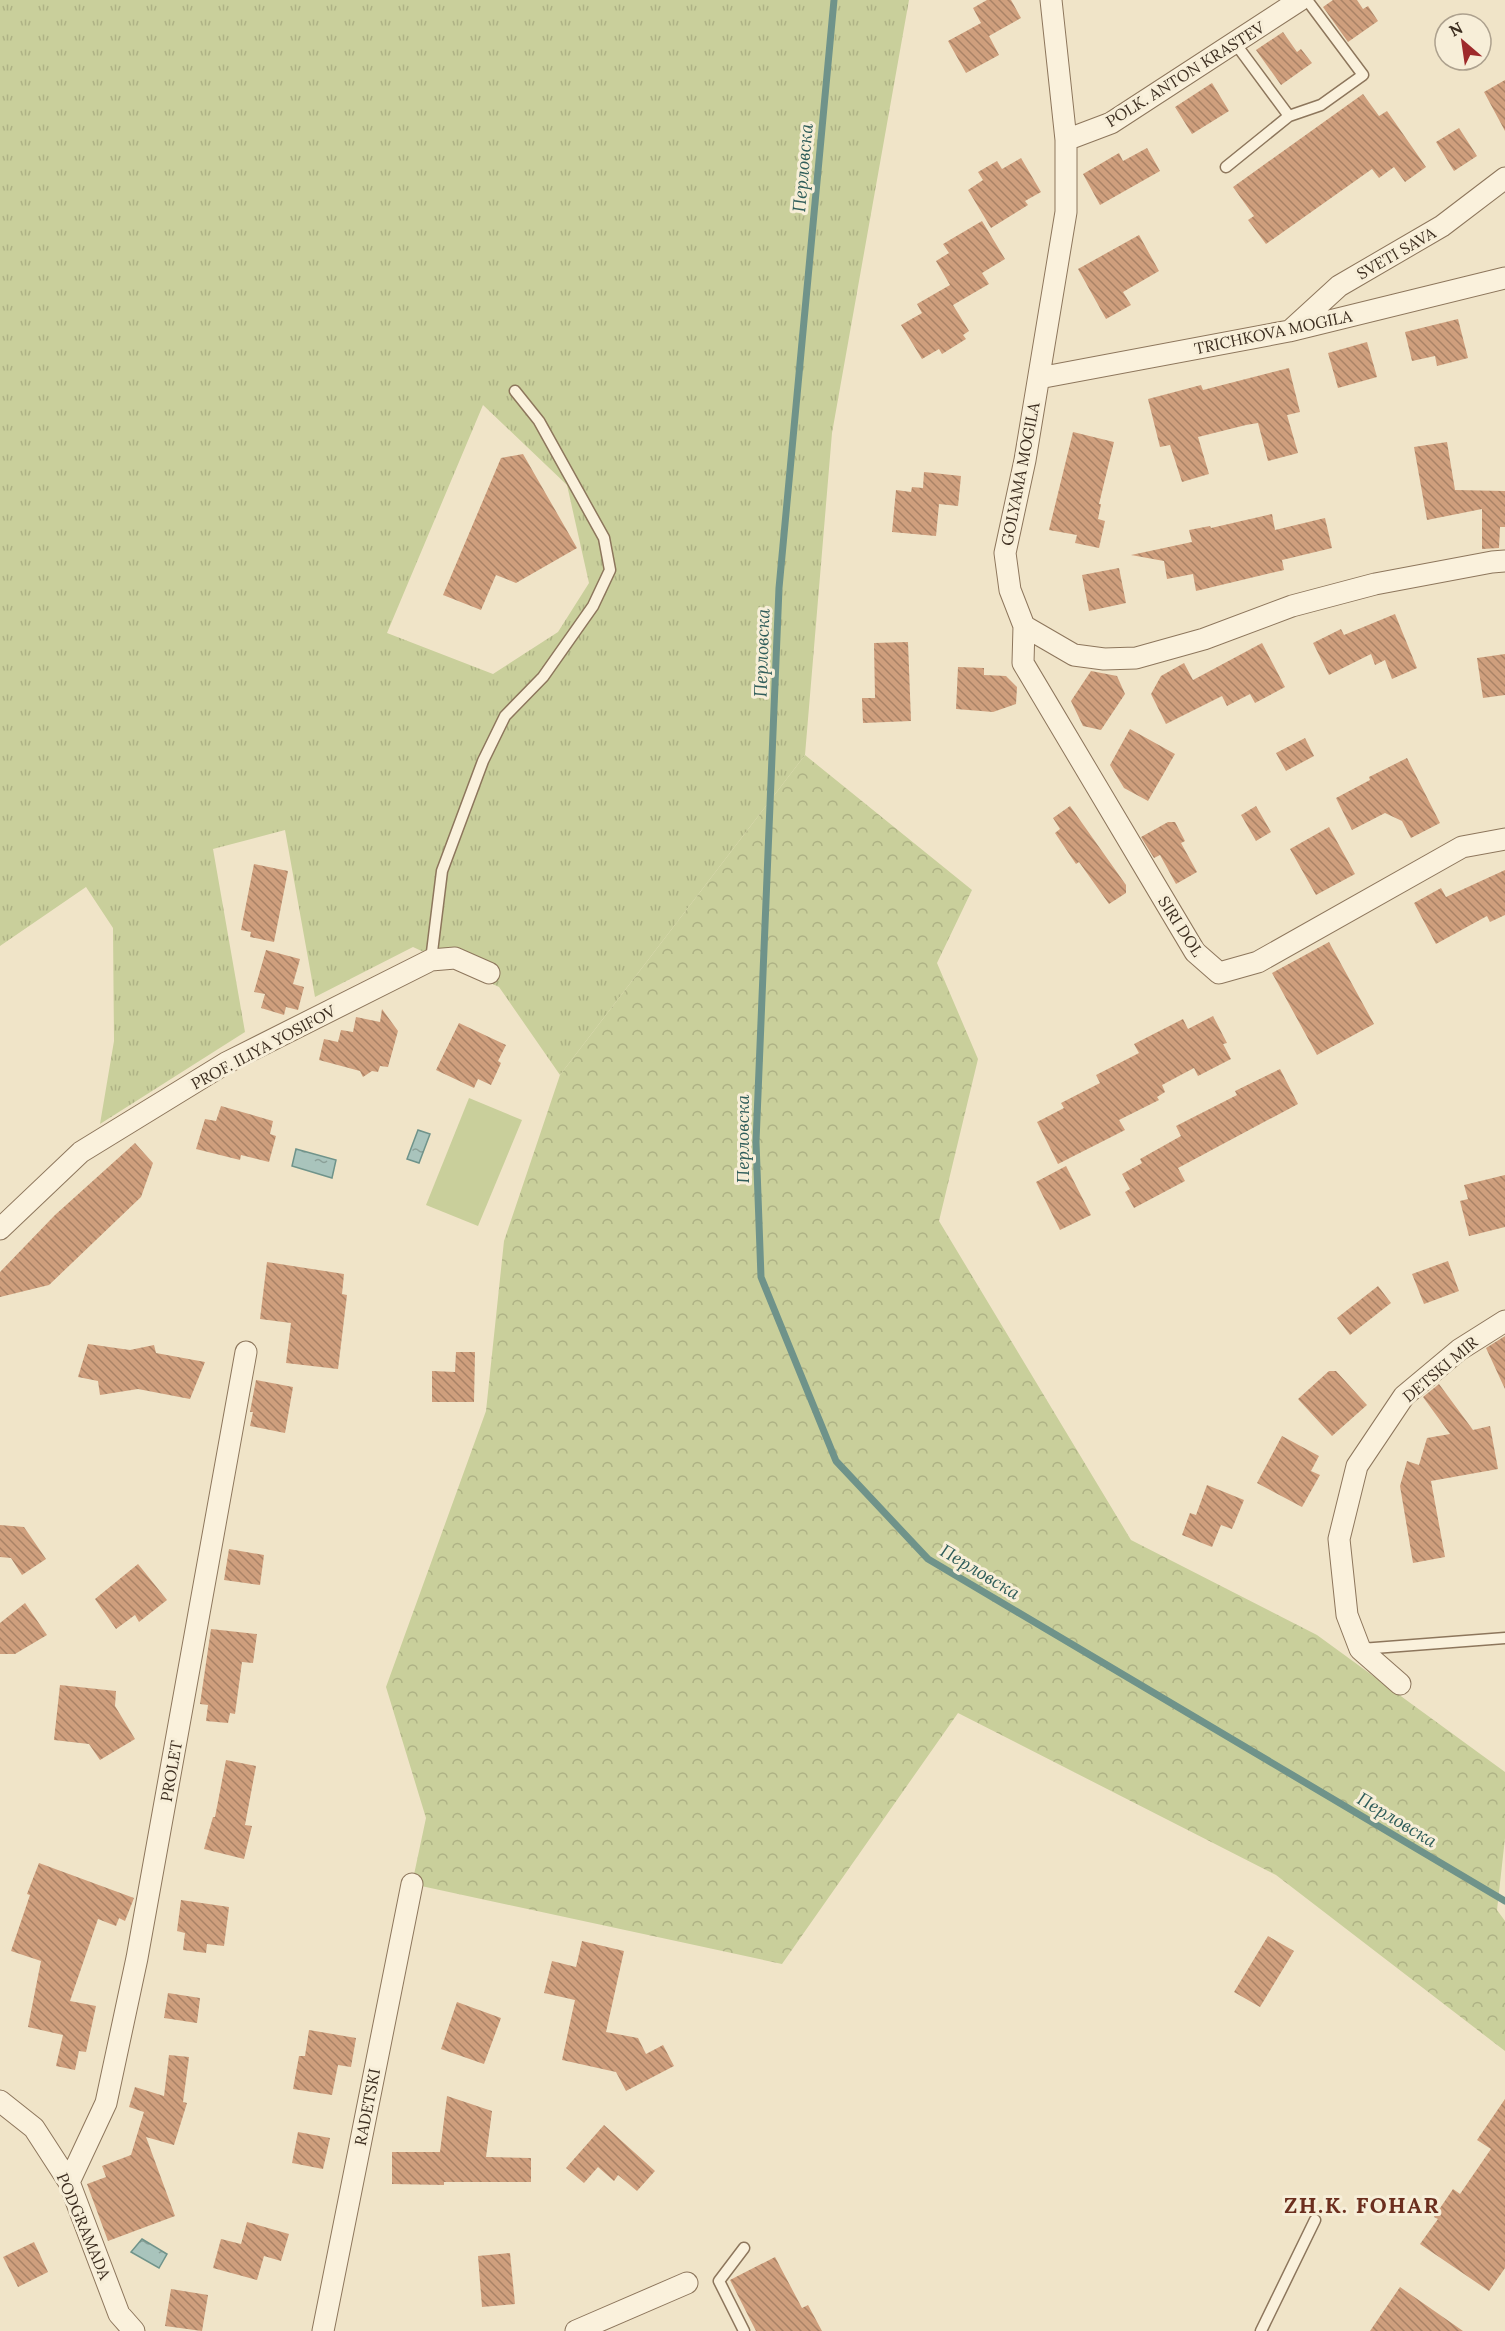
<svg xmlns="http://www.w3.org/2000/svg" width="1505" height="2331" font-family="Lora,serif">
<style>
.grass{fill:url(#grass-tufts);fill-rule:evenodd}
.forest{fill:url(#forest-crowns)}
.garden{fill:#c9cf9b}
.water{fill:url(#water-ripples);stroke:#6f938a;stroke-width:1.5}
.lines{fill:none;stroke-linecap:round;stroke-linejoin:round}
.stream{stroke:#6f938a;stroke-width:7}
.building{fill:url(#building-back-hatch)}
.service-casing{stroke:#8d765c;stroke-width:13}
.minor-casing{stroke:#8d765c;stroke-width:23}
.service{stroke:#faf1dc;stroke-width:10}
.minor{stroke:#faf1dc;stroke-width:21}
.labels{text-anchor:middle;stroke-width:6;stroke-linejoin:round;paint-order:stroke}
.street-label{font-size:16px;fill:#3d2e20;stroke:#f7eed8}
.water-label{font-size:18px;font-style:italic;fill:#2f5d5a;stroke:#f7eed8}
.district-label{font-size:22px;font-weight:bold;letter-spacing:1.5px;fill:#6b2e1e;stroke:#f7eed8}
</style>
<defs>
<pattern id="grass-tufts" width="24" height="20" patternUnits="userSpaceOnUse" patternTransform="scale(1.5)"><rect width="24" height="20" fill="#c9cf9b"/><path d="M3 7l-1-3M5 7V3M7 7l1-3M15 17l-1-3M17 17v-4M19 17l1-3" fill="none" stroke="#aeb285"/></pattern>
<pattern id="forest-crowns" width="20" height="18" patternUnits="userSpaceOnUse" patternTransform="scale(1.5)"><rect width="20" height="18" fill="#c9cf9b"/><path d="M2 6a3 3 0 1 1 6 0M12 15a3 3 0 1 1 6 0" fill="none" stroke="#aeb285"/></pattern>
<pattern id="water-ripples" width="26" height="14" patternUnits="userSpaceOnUse" patternTransform="scale(1.5)"><rect width="26" height="14" fill="#a9c4bc"/><path d="M2 4q2-2 4 0t4 0M15 11q2-2 4 0t4 0" fill="none" stroke="#8ba098"/></pattern>
<pattern id="building-back-hatch" width="6" height="6" patternUnits="userSpaceOnUse" patternTransform="scale(1.5)"><rect width="6" height="6" fill="#cf9f7d"/><path d="M-1 5l2 2M0 0l6 6M5-1l2 2" fill="none" stroke="#a98266"/></pattern>
</defs>
<rect width="100%" height="100%" fill="#f0e4c8"/>
<path class="grass" d="M 0,0 L 909,0 L 832,433 L 805,755 L 560,1075 L 499,987 L 413,947 L 315,997 L 285,830 L 213,849 L 245,1032 L 100,1124 L 114,1041 L 113,928 L 86,887 L 0,946 ZM 483,405 L 567,485 L 589,583 L 558,632 L 493,674 L 387,633 Z"/>
<path class="forest" d="M 805,755 L 972,890 L 937,963 L 978,1059 L 939,1221 L 1131,1540 L 1317,1635 L 1505,1772 L 1505,1838 L 1497,1910 L 1505,1921 L 1505,2051 L 1276,1875 L 958,1713 L 782,1964 L 412,1884 L 426,1818 L 386,1687 L 486,1411 L 504,1241 L 560,1075 Z"/>
<path class="garden" d="M 469,1098 L 522,1120 L 478,1226 L 426,1205 Z"/>
<path class="water" d="M 418,1130 L 430,1134 L 419,1163 L 407,1159 Z
M 296,1149 L 336,1160 L 332,1178 L 292,1166 Z
M 142,2239 L 167,2254 L 159,2268 L 131,2252 Z"/>
<g class="lines">
<path class="stream" d="M 834,0 L 779,588 L 756,1142 L 761,1277 L 836,1461 L 928,1559 L 1505,1901"/>
</g>
<path class="building" d="M 987,0 L 1011,0 L 1021,18 L 989,36 L 999,55 L 966,73 L 948,41 L 981,23 L 973,8 Z
M 1333,0 L 1357,0 L 1363,9 L 1368,6 L 1378,21 L 1348,42 L 1323,7 Z
M 1283,32 L 1297,52 L 1301,49 L 1312,63 L 1281,85 L 1256,50 Z
M 1505,80 L 1505,131 L 1484,92 Z
M 1212,83 L 1229,111 L 1192,134 L 1175,107 Z
M 1363,94 L 1379,116 L 1387,111 L 1426,167 L 1405,182 L 1394,167 L 1379,178 L 1372,169 L 1266,244 L 1248,220 L 1254,216 L 1233,187 Z
M 1459,128 L 1477,156 L 1454,171 L 1436,142 Z
M 1147,148 L 1160,171 L 1100,205 L 1083,174 L 1119,153 L 1123,161 Z
M 1021,158 L 1041,192 L 1025,201 L 1028,205 L 991,228 L 968,190 L 983,180 L 978,172 L 997,161 L 1002,169 Z
M 982,221 L 1005,259 L 982,273 L 989,284 L 953,305 L 969,331 L 963,335 L 966,339 L 942,354 L 939,349 L 922,359 L 901,325 L 922,313 L 917,304 L 950,285 L 936,261 L 949,253 L 943,244 Z
M 1139,235 L 1159,271 L 1123,292 L 1131,305 L 1106,319 L 1078,269 Z
M 1458,319 L 1468,358 L 1437,366 L 1435,356 L 1412,361 L 1405,332 Z
M 1367,342 L 1377,377 L 1338,388 L 1328,353 Z
M 1289,368 L 1300,412 L 1287,415 L 1298,453 L 1268,461 L 1258,423 L 1246,425 L 1198,437 L 1209,474 L 1182,482 L 1170,445 L 1160,447 L 1148,399 L 1201,385 L 1203,390 Z
M 1073,432 L 1114,442 L 1099,504 L 1101,504 L 1098,519 L 1105,521 L 1099,548 L 1075,543 L 1077,535 L 1049,530 Z
M 1447,442 L 1455,490 L 1505,491 L 1505,527 L 1500,527 L 1499,548 L 1482,549 L 1482,509 L 1427,520 L 1414,447 Z
M 523,454 L 577,548 L 516,583 L 496,575 L 481,610 L 443,595 L 501,458 Z
M 924,472 L 961,476 L 958,506 L 939,504 L 936,536 L 892,532 L 896,490 L 911,492 L 912,487 L 923,488 Z
M 1272,514 L 1275,530 L 1325,518 L 1332,548 L 1282,560 L 1284,570 L 1196,591 L 1193,574 L 1167,579 L 1164,561 L 1131,555 L 1192,542 L 1189,530 L 1210,526 L 1211,528 Z
M 1119,568 L 1126,603 L 1089,611 L 1082,575 Z
M 1395,614 L 1417,668 L 1392,679 L 1385,660 L 1375,665 L 1371,654 L 1329,675 L 1313,643 L 1341,629 L 1344,635 Z
M 908,642 L 911,721 L 863,723 L 862,698 L 875,698 L 874,643 Z
M 1262,643 L 1285,687 L 1255,703 L 1250,694 L 1227,706 L 1222,696 L 1166,724 L 1151,694 L 1161,676 L 1184,663 L 1193,680 Z
M 1505,654 L 1505,695 L 1483,698 L 1477,658 Z
M 958,667 L 984,668 L 984,675 L 1006,676 L 1017,687 L 1016,704 L 993,712 L 956,709 Z
M 1091,671 L 1117,676 L 1125,694 L 1101,730 L 1083,726 L 1071,701 Z
M 1130,729 L 1175,754 L 1148,801 L 1124,788 L 1110,765 Z
M 1305,738 L 1314,756 L 1286,771 L 1276,753 Z
M 1407,758 L 1440,823 L 1411,838 L 1402,821 L 1385,813 L 1352,830 L 1336,798 L 1370,780 L 1369,777 Z
M 1070,806 L 1126,885 L 1126,893 L 1109,904 L 1079,862 L 1076,864 L 1055,833 L 1060,829 L 1053,818 Z
M 1256,806 L 1271,832 L 1256,841 L 1241,815 Z
M 1168,822 L 1175,822 L 1185,841 L 1181,843 L 1197,872 L 1176,884 L 1160,855 L 1154,858 L 1141,837 Z
M 1329,827 L 1355,874 L 1316,895 L 1290,849 Z
M 254,864 L 288,871 L 274,942 L 250,937 L 251,932 L 241,930 Z
M 1505,870 L 1505,915 L 1490,922 L 1487,916 L 1436,944 L 1414,903 L 1441,888 L 1446,897 Z
M 1329,942 L 1374,1024 L 1317,1055 L 1272,973 Z
M 266,950 L 300,959 L 293,984 L 304,987 L 298,1010 L 286,1007 L 284,1015 L 261,1008 L 265,994 L 254,992 Z
M 382,1009 L 398,1031 L 388,1067 L 380,1066 L 378,1072 L 372,1071 L 363,1077 L 360,1071 L 319,1060 L 324,1039 L 338,1042 L 341,1030 L 353,1032 L 356,1017 L 380,1022 Z
M 1213,1016 L 1227,1043 L 1223,1044 L 1231,1059 L 1198,1076 L 1194,1068 L 1162,1085 L 1165,1092 L 1157,1097 L 1159,1100 L 1119,1120 L 1125,1130 L 1058,1164 L 1037,1122 L 1064,1108 L 1061,1103 L 1100,1083 L 1096,1075 L 1139,1053 L 1134,1044 L 1183,1019 L 1188,1029 Z
M 459,1023 L 506,1045 L 498,1061 L 501,1063 L 491,1085 L 478,1079 L 474,1088 L 436,1070 Z
M 1280,1069 L 1298,1104 L 1178,1168 L 1185,1181 L 1134,1208 L 1125,1192 L 1130,1189 L 1122,1174 L 1142,1163 L 1140,1159 L 1181,1136 L 1176,1126 L 1237,1095 L 1235,1091 Z
M 221,1106 L 273,1121 L 270,1134 L 276,1136 L 269,1162 L 241,1155 L 240,1160 L 196,1149 L 205,1119 L 216,1121 Z
M 135,1143 L 153,1163 L 141,1197 L 49,1285 L 0,1297 L 0,1272 L 55,1215 Z
M 1066,1166 L 1091,1215 L 1060,1230 L 1036,1182 Z
M 1505,1175 L 1505,1227 L 1469,1236 L 1460,1201 L 1468,1199 L 1464,1185 Z
M 1448,1261 L 1459,1291 L 1424,1304 L 1412,1274 Z
M 267,1262 L 344,1274 L 342,1294 L 347,1295 L 338,1369 L 286,1363 L 291,1323 L 260,1319 Z
M 1378,1286 L 1391,1303 L 1350,1335 L 1337,1318 Z
M 1505,1336 L 1505,1389 L 1486,1348 Z
M 88,1344 L 130,1350 L 154,1345 L 156,1353 L 205,1362 L 190,1399 L 138,1389 L 100,1395 L 98,1381 L 78,1377 Z
M 456,1352 L 475,1352 L 474,1402 L 432,1402 L 432,1371 L 455,1372 Z
M 1329,1371 L 1336,1371 L 1367,1405 L 1332,1436 L 1298,1399 Z
M 256,1380 L 293,1387 L 285,1433 L 250,1426 L 253,1412 L 250,1412 Z
M 1439,1384 L 1473,1430 L 1490,1426 L 1498,1469 L 1431,1481 L 1445,1557 L 1413,1563 L 1400,1486 L 1407,1461 L 1419,1465 L 1427,1438 L 1450,1434 L 1423,1397 Z
M 1282,1436 L 1319,1456 L 1311,1471 L 1320,1475 L 1302,1507 L 1257,1483 Z
M 1207,1485 L 1244,1500 L 1232,1529 L 1221,1525 L 1212,1547 L 1182,1535 L 1190,1513 L 1196,1515 Z
M 0,1525 L 24,1527 L 46,1559 L 22,1575 L 11,1558 L 0,1557 Z
M 229,1549 L 264,1555 L 260,1585 L 224,1580 Z
M 138,1564 L 167,1600 L 139,1622 L 135,1615 L 116,1629 L 95,1599 Z
M 25,1603 L 47,1635 L 15,1654 L 0,1654 L 0,1623 Z
M 211,1629 L 257,1634 L 253,1663 L 242,1662 L 235,1714 L 230,1713 L 228,1723 L 206,1721 L 208,1705 L 200,1704 Z
M 60,1685 L 116,1691 L 115,1706 L 135,1739 L 100,1760 L 89,1744 L 54,1740 Z
M 226,1760 L 256,1766 L 245,1825 L 252,1826 L 244,1859 L 204,1849 L 213,1817 L 215,1817 Z
M 39,1863 L 134,1898 L 125,1921 L 119,1918 L 116,1926 L 98,1919 L 70,2001 L 96,2006 L 86,2052 L 79,2051 L 75,2070 L 56,2066 L 63,2035 L 28,2027 L 41,1961 L 11,1951 L 30,1895 L 27,1894 Z
M 181,1900 L 229,1907 L 224,1946 L 207,1944 L 206,1953 L 183,1950 L 185,1933 L 177,1931 Z
M 1268,1936 L 1294,1951 L 1260,2007 L 1234,1992 Z
M 582,1941 L 624,1951 L 606,2032 L 638,2038 L 646,2054 L 663,2045 L 674,2066 L 626,2091 L 616,2072 L 562,2060 L 575,2000 L 544,1993 L 552,1961 L 576,1967 Z
M 168,1993 L 200,1998 L 197,2023 L 164,2018 Z
M 457,2002 L 501,2018 L 484,2064 L 441,2049 Z
M 309,2030 L 356,2038 L 351,2067 L 338,2065 L 332,2095 L 293,2089 L 299,2056 L 305,2056 Z
M 169,2055 L 189,2057 L 183,2102 L 187,2103 L 174,2145 L 146,2137 L 175,2216 L 108,2241 L 87,2184 L 106,2177 L 102,2166 L 131,2155 L 144,2112 L 129,2107 L 135,2087 L 164,2096 Z
M 447,2096 L 492,2111 L 486,2157 L 531,2158 L 531,2182 L 444,2182 L 444,2185 L 392,2184 L 392,2152 L 440,2152 Z
M 1505,2099 L 1505,2268 L 1489,2291 L 1420,2244 L 1438,2219 L 1434,2217 L 1453,2189 L 1460,2194 L 1491,2149 L 1477,2140 Z
M 604,2125 L 655,2171 L 637,2191 L 618,2175 L 614,2181 L 598,2167 L 584,2183 L 566,2168 Z
M 298,2132 L 330,2138 L 323,2169 L 292,2163 Z
M 247,2222 L 289,2234 L 281,2261 L 264,2256 L 257,2280 L 213,2268 L 221,2239 L 241,2244 Z
M 34,2242 L 48,2272 L 18,2287 L 3,2257 Z
M 510,2253 L 515,2304 L 482,2307 L 478,2256 Z
M 775,2257 L 802,2308 L 808,2305 L 822,2331 L 756,2331 L 730,2280 Z
M 1400,2287 L 1463,2331 L 1370,2331 Z
M 171,2289 L 208,2295 L 202,2331 L 165,2326 Z"/>
<g class="lines">
<g class="service-casing">
<path id="service" d="M 1289,116 L 1321,105 L 1363,75 L 1307,0
M 1226,167 L 1289,116 L 1235,43
M 431,960 L 442,871 L 483,761 L 505,716 L 543,677 L 593,606 L 610,570 L 604,538 L 539,421 L 515,391
M 1361,1649 L 1505,1638
M 744,2248 L 719,2281 L 744,2331
M 1261,2331 L 1315,2220"/>
</g>
<g class="minor-casing">
<path id="minor" d="M 1051,0 L 1066,140 L 1066,212 L 1025,460 L 1005,553 L 1010,590 L 1024,626 L 1074,655 L 1104,659 L 1136,658 L 1204,639 L 1292,606 L 1375,584 L 1492,562 L 1505,561
M 1066,140 L 1111,123 L 1300,0
M 1292,329 L 1339,286 L 1442,226 L 1505,178
M 1039,378 L 1289,331 L 1505,278
M 1024,626 L 1023,663 L 1195,952 L 1219,973 L 1258,962 L 1462,847 L 1505,839
M 0,1229 L 81,1152 L 226,1063 L 431,960 L 455,958 L 489,973
M 1400,1684 L 1360,1649 L 1347,1615 L 1339,1539 L 1357,1466 L 1404,1396 L 1459,1350 L 1505,1321
M 0,2101 L 34,2128 L 69,2182 L 119,2314 L 134,2331
M 69,2182 L 106,2103 L 137,1958 L 246,1352
M 323,2331 L 412,1884
M 576,2331 L 687,2283"/>
</g>
<use href="#service" class="service"/>
<use href="#minor" class="minor"/>
</g>
<g class="labels">
<g class="street-label">
<text transform="translate(1185 74) rotate(-32)" y="6">POLK. ANTON KRASTEV</text>
<text transform="translate(1396 253) rotate(-30)" y="6">SVETI SAVA</text>
<text transform="translate(1273 332) rotate(-12)" y="6">TRICHKOVA MOGILA</text>
<text transform="translate(1020 474) rotate(-79)" y="6">GOLYAMA MOGILA</text>
<text transform="translate(1181 926) rotate(57)" y="6">SIRI DOL</text>
<text transform="translate(263 1047) rotate(-28)" y="6">PROF. ILIYA YOSIFOV</text>
<text transform="translate(1440 1369) rotate(-40)" y="6">DETSKI MIR</text>
<text transform="translate(171 1771) rotate(-80)" y="6">PROLET</text>
<text transform="translate(367 2107) rotate(-79)" y="6">RADETSKI</text>
<text transform="translate(84 2226) rotate(67)" y="6">PODGRAMADA</text>
</g>
<g class="water-label">
<text transform="translate(803 168) rotate(-85)" y="6">Перловска</text>
<text transform="translate(762 653) rotate(-88)" y="6">Перловска</text>
<text transform="translate(743 1139) rotate(-90)" y="6">Перловска</text>
<text transform="translate(980 1572) rotate(31)" y="6">Перловска</text>
<text transform="translate(1397 1820) rotate(31)" y="6">Перловска</text>
</g>
<g class="district-label">
<text x="1362" y="2213">ZH.K. FOHAR</text>
</g>
</g>
<g transform="translate(1463 42) rotate(331)"><circle r="28" fill="#f7eed8" stroke="#ada18e" stroke-width="1.5"/>
<path d="M0-4.5L10 22L0 15L-10 22Z" fill="#9e2a2b"/>
<text y="-9" font-size="16" font-weight="bold" text-anchor="middle" fill="#3d2e20">N</text>
</g>
</svg>
